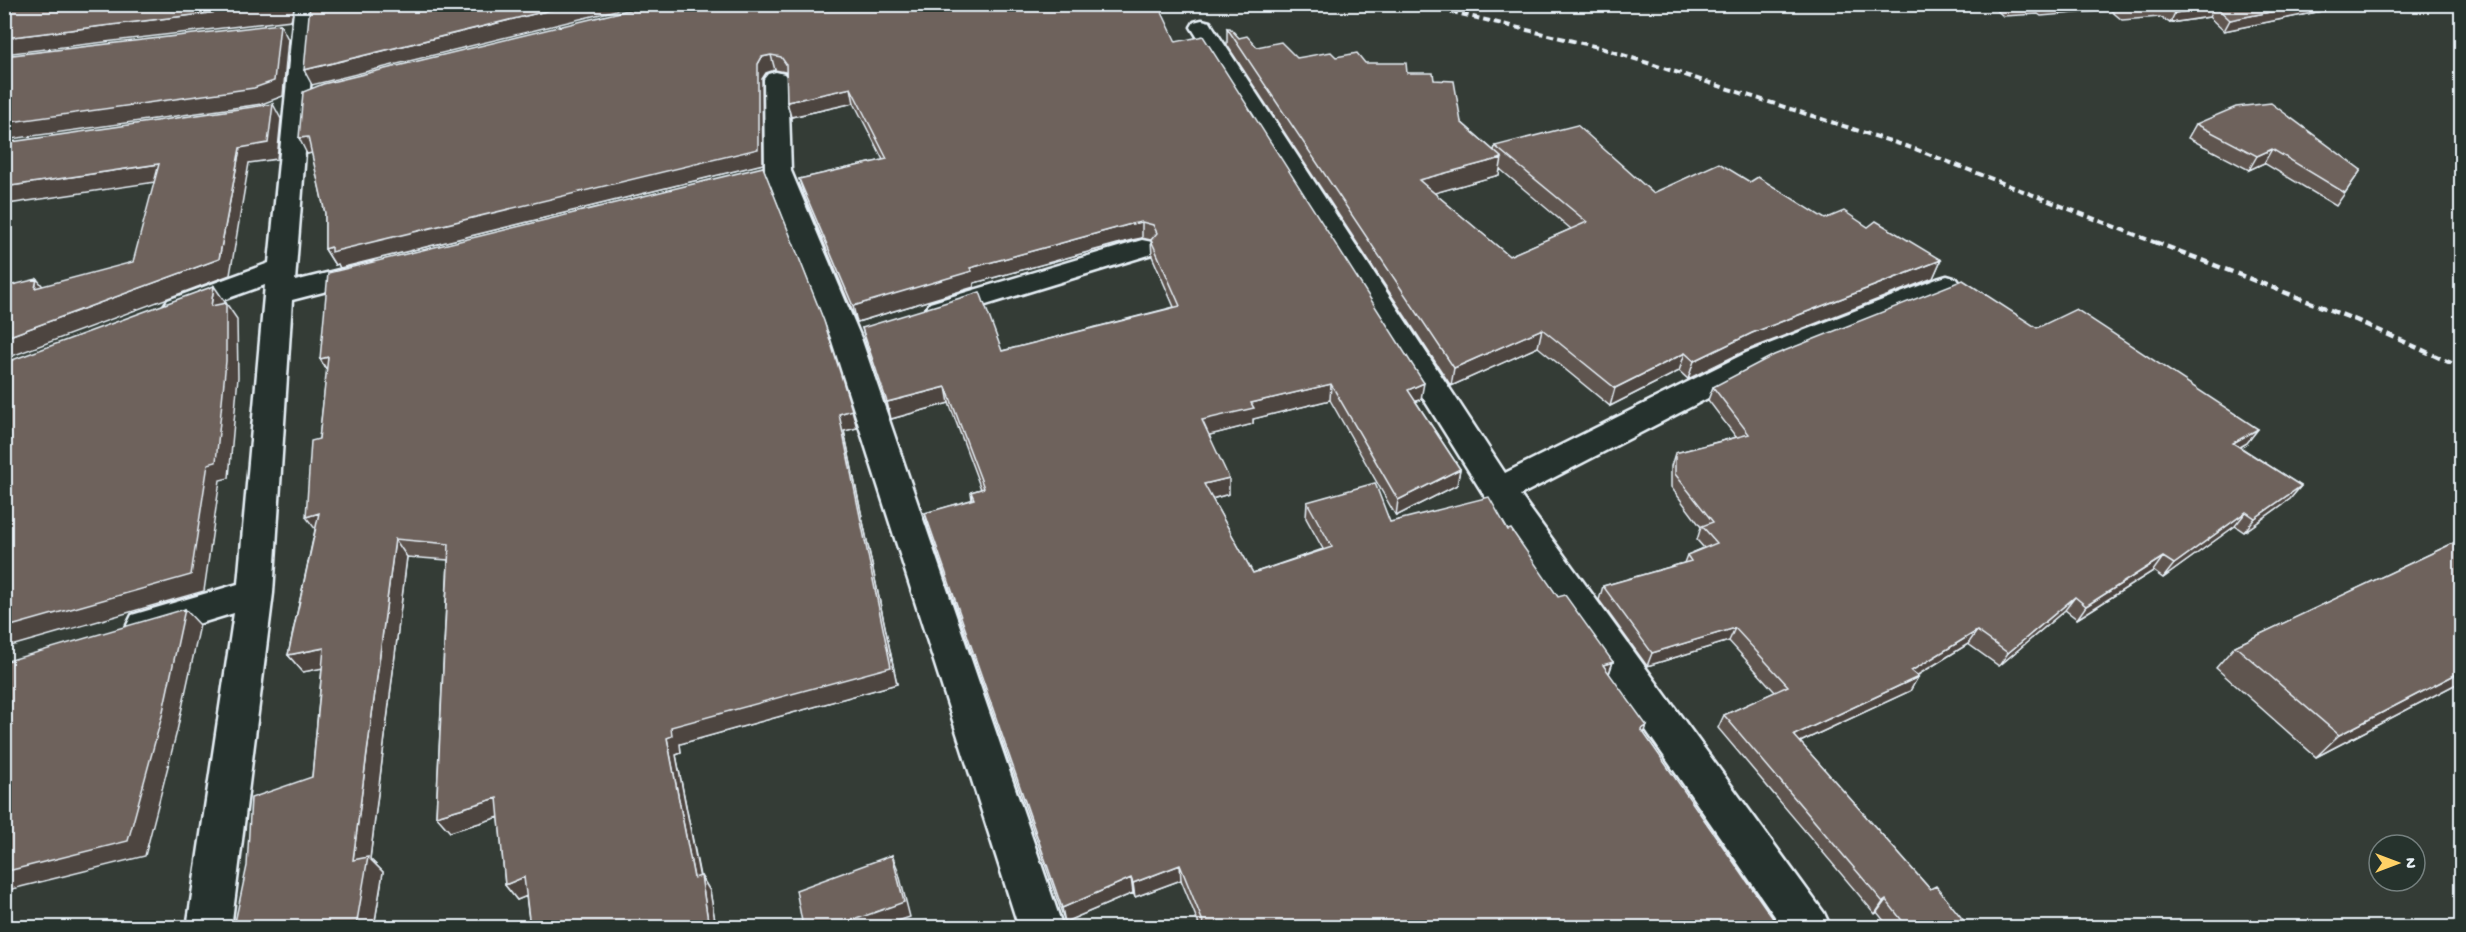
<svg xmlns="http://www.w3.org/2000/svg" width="2466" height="932" font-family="'Gochi Hand',sans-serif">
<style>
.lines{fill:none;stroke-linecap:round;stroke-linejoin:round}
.street-casing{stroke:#e8f1f8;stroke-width:5}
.street{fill:#26332d;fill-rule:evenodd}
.rail-far1{stroke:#e8f1f8;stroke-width:4;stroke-dasharray:7 4;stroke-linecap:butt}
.rail{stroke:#e8f1f8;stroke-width:4.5;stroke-dasharray:8 4.5;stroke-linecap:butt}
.wall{fill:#5f544f;stroke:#e8f1f8;stroke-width:1.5;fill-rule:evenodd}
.shaded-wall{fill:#4d4540;stroke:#e8f1f8;stroke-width:1.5}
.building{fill:#6e625c;stroke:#e8f1f8;stroke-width:1.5}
</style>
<rect width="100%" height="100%" fill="#343c36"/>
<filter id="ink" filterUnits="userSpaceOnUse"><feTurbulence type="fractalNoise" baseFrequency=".0167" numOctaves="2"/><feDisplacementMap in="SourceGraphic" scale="12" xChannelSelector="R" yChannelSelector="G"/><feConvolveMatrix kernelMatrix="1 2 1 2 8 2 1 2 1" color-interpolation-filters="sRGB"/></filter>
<g filter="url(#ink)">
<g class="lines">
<g class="street-casing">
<path id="street" d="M 306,4 L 313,6 L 316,11 L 295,281 L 371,262 L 381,265 L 385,271 L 381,277 L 292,300 L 273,593 L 231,928 L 187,928 L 234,613 L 145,640 L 132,635 L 127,625 L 132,615 L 238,584 L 265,285 L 178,316 L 168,314 L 163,307 L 168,300 L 269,263 L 294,11 L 297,6 Z
M 1202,20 L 1210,22 L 1213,27 L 1505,473 L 1746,353 L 1937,279 L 1947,276 L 1957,279 L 1961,285 L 1957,291 L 1768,367 L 1520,495 L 1824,913 L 1831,928 L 1783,928 L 1487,500 L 1191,27 L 1194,22 Z
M 776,72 L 784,74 L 788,79 L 791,171 L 861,338 L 1063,928 L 1019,928 L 831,338 L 765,171 L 764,79 L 768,74 Z
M 1142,240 L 1152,242 L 1156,248 L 1152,254 L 940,319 L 930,317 L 925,310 L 930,303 Z"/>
</g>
<use href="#street" class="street"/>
<path class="rail-far1" d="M 1419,4 L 1598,47 L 1915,149 L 2159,244"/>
<path class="rail" d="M 2155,242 L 2356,320 L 2462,368"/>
</g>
<path class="wall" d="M 1990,4 L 2356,4 L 2224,31 L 2209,17 L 2170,23 L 2160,17 L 2122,20 L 2110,10 L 2041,16 L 2038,14 L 2003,16 Z
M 1074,5 L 1136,9 L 1176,42 L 1421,399 L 1416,402 L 1460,469 L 1457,485 L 1396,516 L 1330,400 L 1253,419 L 1253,424 L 1209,435 L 1229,494 L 1212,499 L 1253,573 L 1323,549 L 1306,518 L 1307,502 L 1390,522 L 1508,530 L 1558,597 L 1613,662 L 1609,674 L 1644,734 L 1779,927 L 1200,927 L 1181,880 L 1135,897 L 1133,893 L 1065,922 L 929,529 L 925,513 L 972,500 L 971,492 L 981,489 L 949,403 L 891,419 L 866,344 L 862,328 L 1002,351 L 1174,307 L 1152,256 L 1151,240 L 1142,238 L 1132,240 L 974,283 L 974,287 L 857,322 L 804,195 L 799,179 L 883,160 L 854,103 L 791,117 L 787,102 L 787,74 L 785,72 L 775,70 L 766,73 L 762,79 L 763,164 L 340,268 L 338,264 L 335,265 L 325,249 L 325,213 L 312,153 L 307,154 L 972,7 Z
M 1227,28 L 1239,38 L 1257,47 L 1297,58 L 1336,57 L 1407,73 L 1434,80 L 1461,122 L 1494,151 L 1495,146 L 1653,193 L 1750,182 L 1825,219 L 1868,227 L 1941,260 L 1933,278 L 1745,351 L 1688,379 L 1679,371 L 1610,406 L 1538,347 L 1451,386 L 1227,45 ZM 1500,169 L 1571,229 L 1509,256 L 1434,193 L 1499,175 Z
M 2196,124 L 2361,170 L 2336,206 L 2264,163 L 2249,170 L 2188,138 Z
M 2037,328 L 2258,429 L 2247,443 L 2240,447 L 2301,486 L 2290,499 L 2244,532 L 2235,526 L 2163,578 L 2153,571 L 2077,619 L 2065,610 L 1999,666 L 1968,644 L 1916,676 L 1918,677 L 1910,691 L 1800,742 L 1930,889 L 1969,927 L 1889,927 L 1877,912 L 1875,914 L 1718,728 L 1724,715 L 1775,692 L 1729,641 L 1647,666 L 1599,600 L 1603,586 L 1684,563 L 1687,555 L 1704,548 L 1697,540 L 1701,527 L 1671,487 L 1671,466 L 1675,453 L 1736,437 L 1708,400 L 1713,387 Z
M 320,359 L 852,410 L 857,428 L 844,431 L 897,684 L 680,744 L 681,753 L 676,755 L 700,876 L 701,876 L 710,891 L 716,927 L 530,927 L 526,896 L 517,900 L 505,885 L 499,817 L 450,832 L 436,816 L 448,560 L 407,557 L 370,859 L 383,872 L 374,927 L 234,927 L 312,777 L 322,668 L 303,672 L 288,655 L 315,530 L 319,439 L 327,370 Z
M 2462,539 L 2462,681 L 2316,757 L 2216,668 L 2235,646 Z"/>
<path class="shaded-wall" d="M 283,4 L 296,4 L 295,5 L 291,20 L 4,54 L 4,38 Z
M 575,4 L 641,4 L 312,85 L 304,70 Z
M 2310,4 L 2356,4 L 2224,31 L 2230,20 Z
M 2215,6 L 2209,17 L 2170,23 L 2175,13 Z
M 280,24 L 288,39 L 283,96 L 262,104 L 4,140 L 4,123 Z
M 771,55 L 775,70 L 766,73 L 762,79 L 763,164 L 340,268 L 338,264 L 335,265 L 325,249 L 758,64 L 762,57 Z
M 851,88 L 854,103 L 791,117 L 787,102 Z
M 273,104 L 281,119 L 277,159 L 249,163 L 230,275 L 4,359 L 4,338 L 219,259 L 240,148 Z
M 308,137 L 317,152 L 307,154 L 299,138 Z
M 2272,149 L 2264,163 L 2249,170 L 2257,156 Z
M 1502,158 L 1499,175 L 1417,198 L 1419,180 Z
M 159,164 L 169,180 L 8,204 L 4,210 L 4,187 Z
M 1142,222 L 1142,238 L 1132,240 L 974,283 L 974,287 L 857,322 L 853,306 L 970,268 L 1131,224 Z
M 1941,260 L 1933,278 L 1745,351 L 1688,379 L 1694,361 L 1752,333 Z
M 37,279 L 50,295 L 35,288 Z
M 214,286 L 225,302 L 222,323 L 211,306 Z
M 226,303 L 237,319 L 238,377 L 229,478 L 220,480 L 204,591 L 4,648 L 4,628 Z
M 1542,329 L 1538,347 L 1451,386 L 1454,368 Z
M 1685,353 L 1679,371 L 1610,406 L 1615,388 Z
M 328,357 L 331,377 L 320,359 Z
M 1424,383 L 1421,399 L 1406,406 L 1408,390 Z
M 1331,384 L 1330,400 L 1253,419 L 1253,424 L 1202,437 L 1202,420 L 1251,403 Z
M 946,387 L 949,403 L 891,419 L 887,402 Z
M 852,410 L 857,428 L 844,431 L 897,684 L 680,744 L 681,753 L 676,755 L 703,894 L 694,878 L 667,738 L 671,727 L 839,414 Z
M 2258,429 L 2247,443 L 2223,457 L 2233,443 Z
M 1460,469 L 1457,485 L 1396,516 L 1398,500 Z
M 1229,478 L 1229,494 L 1204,501 L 1204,484 Z
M 2301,486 L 2290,499 L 2244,532 L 2255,518 Z
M 2246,512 L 2235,526 L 2163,578 L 2174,564 Z
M 319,513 L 319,534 L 306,517 Z
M 395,539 L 407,557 L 370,859 L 383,872 L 374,927 L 356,927 L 353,860 Z
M 2163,557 L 2153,571 L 2077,619 L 2086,606 Z
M 2075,597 L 2065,610 L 1999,666 L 2008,653 Z
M 185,609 L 200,625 L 177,731 L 145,856 L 4,891 L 4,872 Z
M 1735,628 L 1729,641 L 1647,666 L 1652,653 Z
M 1977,631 L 1968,644 L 1903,684 L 1911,671 Z
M 324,648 L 338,665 L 303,672 L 288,655 Z
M 1613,662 L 1607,678 L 1603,665 Z
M 2462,671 L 2462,681 L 2316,757 L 2339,735 Z
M 1918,677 L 1910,691 L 1787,748 L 1794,735 Z
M 1647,726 L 1641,741 L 1641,729 Z
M 11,797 L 4,819 L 4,799 Z
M 497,798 L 509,814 L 450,832 L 436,816 Z
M 892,855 L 898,870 L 910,917 L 880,927 L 834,927 Z
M 1180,865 L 1181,880 L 1135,897 L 1133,883 Z
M 701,876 L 710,891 L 716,927 L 709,927 Z
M 524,877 L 537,892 L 517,900 L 505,885 Z
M 1131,878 L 1133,893 L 1065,922 L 1062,908 Z
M 1886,900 L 1877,912 L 1875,914 L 1883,902 Z"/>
<path class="building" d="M 4,4 L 283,4 L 4,38 Z
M 310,4 L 575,4 L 304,70 Z
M 653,4 L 967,4 L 972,7 L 992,4 L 1074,4 L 1074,5 L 1134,4 L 1136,9 L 1159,6 L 1176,42 L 1203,36 L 1424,383 L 1408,390 L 1460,469 L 1398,500 L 1331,384 L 1251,403 L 1254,408 L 1202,420 L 1229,478 L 1204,484 L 1253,573 L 1332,547 L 1307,502 L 1375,483 L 1390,522 L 1489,497 L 1508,530 L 1511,529 L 1558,597 L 1565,595 L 1613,662 L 1603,665 L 1647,726 L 1641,729 L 1779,927 L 1205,927 L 1180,865 L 1133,883 L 1131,878 L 1062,908 L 925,513 L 974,499 L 971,492 L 984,488 L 946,387 L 887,402 L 862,328 L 980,292 L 1002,351 L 1180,306 L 1151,240 L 1157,233 L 1153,225 L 1142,222 L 1131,224 L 970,268 L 972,271 L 853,306 L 799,179 L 887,159 L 851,88 L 787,102 L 786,64 L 781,57 L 771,55 L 762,57 L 758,64 L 758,149 L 331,252 L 331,247 L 325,249 L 325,213 L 308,137 L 299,138 L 303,92 L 323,84 Z
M 2006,4 L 2026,4 L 2007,6 Z
M 2121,4 L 2310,4 L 2230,20 L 2215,6 L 2175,13 L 2165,7 L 2127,9 Z
M 280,24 L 274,81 L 254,88 L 4,123 L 4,56 Z
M 1227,28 L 1230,28 L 1239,38 L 1247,36 L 1257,47 L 1281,42 L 1297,58 L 1331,52 L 1336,57 L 1357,53 L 1365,63 L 1406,63 L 1407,73 L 1433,73 L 1434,80 L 1454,81 L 1461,122 L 1502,158 L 1419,180 L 1509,256 L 1587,222 L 1495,146 L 1577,125 L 1653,193 L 1719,163 L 1750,182 L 1758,177 L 1825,219 L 1844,211 L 1868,227 L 1876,221 L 1941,260 L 1752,333 L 1694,361 L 1685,353 L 1615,388 L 1542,329 L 1454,368 Z
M 2271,103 L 2361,170 L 2345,193 L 2272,149 L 2257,156 L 2196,124 L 2236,107 Z
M 273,104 L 268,143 L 240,148 L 219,259 L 4,338 L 4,287 L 37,279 L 35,288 L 133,262 L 159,164 L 4,187 L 4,143 Z
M 763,167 L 824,321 L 852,410 L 839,414 L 891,667 L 671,727 L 672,736 L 667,738 L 694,878 L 701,876 L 709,927 L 530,927 L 524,877 L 505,885 L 497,798 L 436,816 L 449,544 L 395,539 L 353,860 L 368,857 L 356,927 L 234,927 L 247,866 L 251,798 L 312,777 L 324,648 L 288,655 L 319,513 L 306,517 L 311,441 L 319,439 L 328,357 L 320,359 L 328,273 Z
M 1963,280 L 2037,328 L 2076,309 L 2258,429 L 2233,443 L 2301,486 L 2255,518 L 2246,512 L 2174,564 L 2163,557 L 2086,606 L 2075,597 L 2008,653 L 1977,631 L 1911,671 L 1918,677 L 1794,735 L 1930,889 L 1936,886 L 1969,927 L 1907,927 L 1886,900 L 1883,902 L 1724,715 L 1788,686 L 1735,628 L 1652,653 L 1603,586 L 1691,561 L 1687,555 L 1717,543 L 1702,526 L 1713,522 L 1675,474 L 1675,453 L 1749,434 L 1713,387 L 1774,355 Z
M 214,286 L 211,306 L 226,303 L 226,361 L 216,462 L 208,464 L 191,575 L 4,628 L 4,363 Z
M 2462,539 L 2462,671 L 2339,735 L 2235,646 Z
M 185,609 L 162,716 L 128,841 L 4,872 L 4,818 L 11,797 L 4,799 L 4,662 Z
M 892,855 L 904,902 L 834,927 L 803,927 L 796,890 Z"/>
</g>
<rect width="2466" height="932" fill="none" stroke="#26332d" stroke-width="24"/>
<rect x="12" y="12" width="2442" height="908" fill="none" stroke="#e8f1f8" stroke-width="2" filter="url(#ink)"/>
<g transform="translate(2397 863) rotate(90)"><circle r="28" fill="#26332d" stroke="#747f7e" stroke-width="1.5"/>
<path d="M0-4.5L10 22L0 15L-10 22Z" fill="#ffd166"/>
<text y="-9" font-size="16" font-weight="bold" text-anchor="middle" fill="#e8f1f8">N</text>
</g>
</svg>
